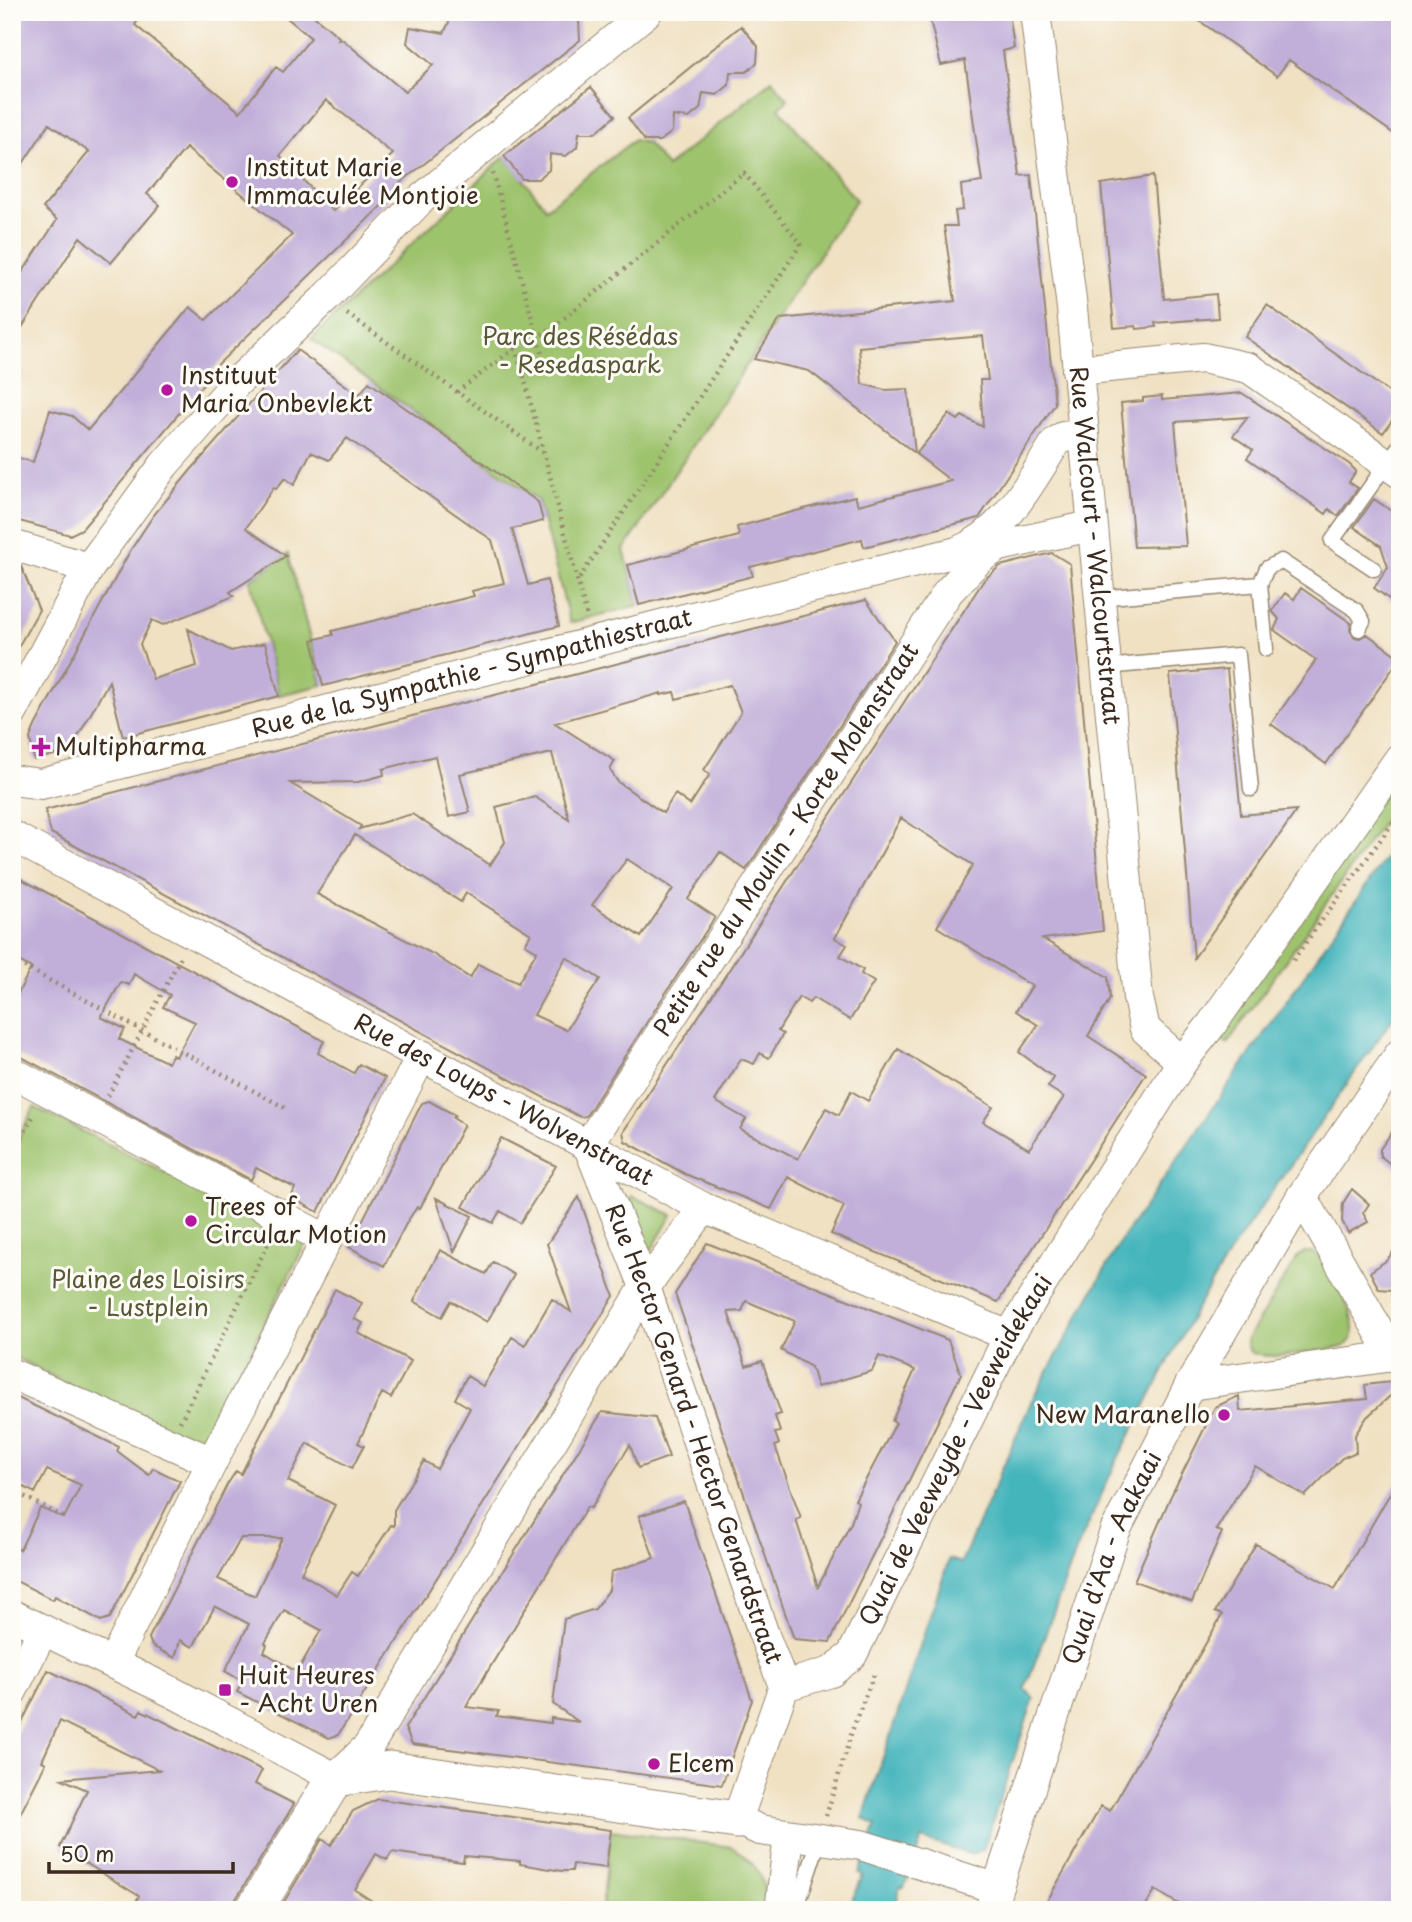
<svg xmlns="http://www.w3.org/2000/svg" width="1412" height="1922" font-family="'Playpen Sans',sans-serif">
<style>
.green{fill:#9ec36d;stroke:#6c7646;stroke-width:2}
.water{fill:#45b5bc;stroke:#40706d;stroke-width:2}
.building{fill:#c1afd9;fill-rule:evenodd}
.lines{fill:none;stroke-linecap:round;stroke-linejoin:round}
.service-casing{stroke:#968670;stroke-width:17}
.minor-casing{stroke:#968670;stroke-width:32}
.tertiary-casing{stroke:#968670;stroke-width:39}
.path{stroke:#968670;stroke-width:4.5;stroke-dasharray:2 5;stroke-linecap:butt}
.service{stroke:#fff;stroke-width:14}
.minor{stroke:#fff;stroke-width:30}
.tertiary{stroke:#fff;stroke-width:37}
.poi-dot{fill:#b5179e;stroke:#fdfcf7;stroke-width:2.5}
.labels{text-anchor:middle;stroke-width:6;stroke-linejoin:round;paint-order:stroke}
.poi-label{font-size:24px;fill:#3b2a1e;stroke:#fdfcf7;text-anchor:start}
.park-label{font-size:24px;fill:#595836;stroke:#fdfcf7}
.street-label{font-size:24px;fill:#3b2a1e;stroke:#fdfcf7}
</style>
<rect width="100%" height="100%" fill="#fdfcf7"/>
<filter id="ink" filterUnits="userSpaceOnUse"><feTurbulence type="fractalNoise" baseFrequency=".0143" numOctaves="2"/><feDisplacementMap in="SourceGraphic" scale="14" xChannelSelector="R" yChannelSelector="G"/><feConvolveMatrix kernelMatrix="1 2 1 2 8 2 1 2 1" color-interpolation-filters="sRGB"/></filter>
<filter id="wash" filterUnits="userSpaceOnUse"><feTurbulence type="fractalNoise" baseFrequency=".00686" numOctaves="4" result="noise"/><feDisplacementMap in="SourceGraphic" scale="28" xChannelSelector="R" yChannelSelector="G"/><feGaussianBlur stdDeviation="1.57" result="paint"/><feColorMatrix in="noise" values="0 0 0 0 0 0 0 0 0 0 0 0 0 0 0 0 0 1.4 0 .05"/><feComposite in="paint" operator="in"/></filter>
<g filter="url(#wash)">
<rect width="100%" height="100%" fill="#f0e1c3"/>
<path class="green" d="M 772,80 L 788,99 L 779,108 L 856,200 L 624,550 L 639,605 L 570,623 L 538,500 L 311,339 L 505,156 L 546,208 L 634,140 L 647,143 L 667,167 Z
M 288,554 L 322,685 L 279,695 L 250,580 Z
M 1400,772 L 1400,798 L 1227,1044 L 1214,1036 Z
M 34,1107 L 306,1243 L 198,1450 L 12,1356 L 12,1151 Z
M 632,1196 L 672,1215 L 652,1249 L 646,1245 L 630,1200 Z
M 1304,1252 L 1313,1252 C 1326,1260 1354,1313 1354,1329 C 1354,1337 1350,1343 1343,1347 C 1319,1350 1271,1362 1250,1352 L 1246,1341 L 1297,1258 Z
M 611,1830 L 732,1847 C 758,1863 766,1880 766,1910 L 559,1910 L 573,1904 L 602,1907 Z"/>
<path class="water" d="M 1400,837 L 1400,1008 L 1230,1252 L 1196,1309 L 1117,1460 L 1077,1549 L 1025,1689 L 1034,1698 L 983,1850 L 972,1855 L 922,1839 L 904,1888 L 900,1887 L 895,1910 L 848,1910 L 863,1875 L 859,1873 L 876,1825 L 863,1818 L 949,1559 L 961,1563 L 1032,1400 L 1120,1242 Z"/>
<g id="blocks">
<path class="building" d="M 12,12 L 143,12 L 135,25 L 240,112 L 276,67 L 283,72 L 311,38 L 280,12 L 309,12 L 339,37 L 338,40 L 342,39 L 405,92 L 433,65 L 407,43 L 410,27 L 444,33 L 454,12 L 562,12 L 579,21 L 580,40 L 395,187 L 398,190 L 210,372 L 212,374 L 82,529 L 70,535 L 12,519 L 12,456 L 33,462 L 50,410 L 72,416 L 88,430 L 190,307 L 206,320 L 292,235 L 186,148 L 147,194 L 160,205 L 111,263 L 80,237 L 12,343 L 12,288 L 57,220 L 43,208 L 89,152 L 49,124 L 12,180 ZM 326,100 L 393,154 L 333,211 L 280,156 Z
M 928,12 L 1009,12 L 1014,48 L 1003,51 L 1020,176 L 1031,175 L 1055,404 L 979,518 L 864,547 L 862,539 L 750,567 L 753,576 L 639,605 L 628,565 L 739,536 L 737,527 L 796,511 L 855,496 L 858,505 L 951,481 L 916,454 L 949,414 L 958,420 L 962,416 L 983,427 L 980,380 L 988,380 L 983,336 L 859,347 L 862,384 L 885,390 L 908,389 L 915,453 L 809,371 L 754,359 L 780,319 L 955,301 L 944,226 L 957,226 L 955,211 L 963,210 L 961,185 L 982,182 L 965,60 L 941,65 Z
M 1187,12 L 1400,12 L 1400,138 L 1289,60 L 1277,76 Z
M 741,26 L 758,46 L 757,63 L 746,72 L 730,72 L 729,85 L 717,95 L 703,93 L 700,109 L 689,118 L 673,116 L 672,132 L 660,141 L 645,141 L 628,118 Z
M 591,87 L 615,116 L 595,133 L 579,133 L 577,147 L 566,156 L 550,154 L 549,170 L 538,179 L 522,179 L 504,156 Z
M 1153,176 L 1164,299 L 1216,294 L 1218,318 L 1155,323 L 1156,327 L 1137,329 L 1136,326 L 1114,328 L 1101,184 Z
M 1267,305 L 1400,400 L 1400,409 L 1383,433 L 1245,337 Z
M 297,350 L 359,395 L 369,382 L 538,502 L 543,521 L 512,529 L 528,585 L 547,580 L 559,626 L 323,686 L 312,640 L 333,635 L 332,631 L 474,596 L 472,591 L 504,583 L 492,540 L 347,438 L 329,460 L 311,452 L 294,485 L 285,478 L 276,489 L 274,487 L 246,528 L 286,556 L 230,592 L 234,596 L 163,625 L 152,620 L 140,644 L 153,679 L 197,666 L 188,629 L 231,651 L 265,643 L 279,696 L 123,737 L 109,681 L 70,751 L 34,760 L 30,738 L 35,726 L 130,551 L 153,516 L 191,470 Z
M 1242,393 L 1349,464 L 1356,471 L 1349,482 L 1358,488 L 1338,516 L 1329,509 L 1326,514 L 1247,458 L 1253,450 L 1233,436 L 1248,417 L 1175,422 L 1186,546 L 1134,547 L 1121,403 L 1143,401 L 1143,398 L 1162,396 L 1162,400 Z
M 1374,499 L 1400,517 L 1400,607 L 1374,588 L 1388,567 L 1381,546 L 1354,527 Z
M 1052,553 L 1070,564 L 1103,931 L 1043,939 L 1108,977 L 1110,999 L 1088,1036 L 1146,1074 L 998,1302 L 831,1234 L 844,1206 L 788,1177 L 771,1209 L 685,1174 L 625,1141 L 623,1132 L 984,580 L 1000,566 ZM 901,818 L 973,865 L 937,927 L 1032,986 L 1016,1011 L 1038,1025 L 1019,1052 L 1054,1078 L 1048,1087 L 1064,1097 L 1029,1149 L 983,1122 L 993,1107 L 898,1049 L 868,1101 L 851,1091 L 839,1115 L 826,1108 L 798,1159 L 740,1129 L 746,1119 L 715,1101 L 741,1059 L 754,1064 L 760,1053 L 769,1058 L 783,1034 L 778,1031 L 799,997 L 809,1003 L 813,998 L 850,1020 L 874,982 L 861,974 L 863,970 L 840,956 L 847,945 L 835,938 Z
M 12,563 L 21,566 L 39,610 L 12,658 Z
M 1301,588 L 1351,623 L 1350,630 L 1354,637 L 1360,638 L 1367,634 L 1400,658 L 1326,764 L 1271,724 L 1316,660 L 1274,630 L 1279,619 L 1272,611 L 1285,593 L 1294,599 Z
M 866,600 L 895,641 L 746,870 L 720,852 L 688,899 L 715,917 L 586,1116 L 580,1117 L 51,833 L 45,810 ZM 730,685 L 741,712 L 704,770 L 710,774 L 690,805 L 675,794 L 663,813 L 618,782 L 610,770 L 615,761 L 555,723 L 661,693 L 661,695 L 674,692 L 676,699 ZM 552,753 L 569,819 L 535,797 L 496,807 L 505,842 L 490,865 L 412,814 L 359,829 L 361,826 L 290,783 L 358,782 L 384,775 L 383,769 L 435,756 L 449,817 L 470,812 L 460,774 ZM 355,835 L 461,902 L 466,893 L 531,934 L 525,944 L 537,951 L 518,983 L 478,964 L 470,978 L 433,954 L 317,894 ZM 627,859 L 673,889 L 641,937 L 592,905 ZM 566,957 L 600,979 L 566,1030 L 534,1015 Z
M 1227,669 L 1241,815 L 1297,810 L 1194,958 L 1170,674 Z
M 12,874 L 324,1041 L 318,1053 L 354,1073 L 359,1064 L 385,1078 L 318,1212 L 291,1198 L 295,1188 L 256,1168 L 251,1180 L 12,1052 L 12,1005 L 31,968 L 12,957 ZM 134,974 L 170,995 L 163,1007 L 195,1022 L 176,1057 L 172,1055 L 168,1063 L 119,1039 L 125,1029 L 101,1017 L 121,982 L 129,985 Z
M 429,1101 L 455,1115 L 453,1118 L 464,1125 L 420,1208 L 417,1207 L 407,1222 L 384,1266 L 349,1247 L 422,1103 Z
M 1400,1121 L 1400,1171 L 1380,1156 L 1380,1149 Z
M 501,1138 L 556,1166 L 520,1223 L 500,1211 L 493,1223 L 463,1207 Z
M 1352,1189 L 1369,1204 L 1363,1213 L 1368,1222 L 1348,1233 L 1342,1221 L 1343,1203 Z
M 579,1197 L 614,1296 L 338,1735 L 329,1738 L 237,1692 L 242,1681 L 225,1671 L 249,1624 L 215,1606 L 193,1647 L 180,1640 L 175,1658 L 152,1646 L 149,1638 L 227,1485 L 236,1471 L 241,1474 L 335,1289 L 362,1303 L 354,1319 L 363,1323 L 358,1333 L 411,1361 L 391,1398 L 382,1393 L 358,1443 L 364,1446 L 352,1468 L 307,1443 L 288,1481 L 335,1505 L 301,1573 L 337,1595 L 352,1572 L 358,1576 L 391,1525 L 394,1526 L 394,1510 L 424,1461 L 437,1469 L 470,1408 L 455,1399 L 467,1376 L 483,1386 L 512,1337 L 525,1345 L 552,1299 L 571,1312 L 547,1244 ZM 241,1538 L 282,1538 L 255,1596 L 218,1579 ZM 284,1610 L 321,1630 L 297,1672 L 264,1652 L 267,1645 L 265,1643 Z
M 436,1198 L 472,1216 L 454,1252 Z
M 1400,1242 L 1400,1280 L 1392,1290 L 1379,1289 L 1370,1272 L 1387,1260 Z
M 707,1243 L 948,1340 L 961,1374 L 830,1642 L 794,1639 L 675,1294 ZM 746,1301 L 795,1321 L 781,1350 L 811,1367 L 817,1387 L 872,1371 L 879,1356 L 915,1370 L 892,1421 L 896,1423 L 855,1500 L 858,1502 L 851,1523 L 818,1587 L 796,1520 L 801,1518 L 775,1446 L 779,1444 L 775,1433 L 780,1432 L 775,1416 L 781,1414 L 762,1361 L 746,1366 L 728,1312 L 742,1311 Z
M 440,1250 L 486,1274 L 493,1262 L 514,1275 L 487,1322 L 451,1301 L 442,1317 L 414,1301 Z
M 1400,1381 L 1400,1387 L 1367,1417 L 1355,1435 L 1356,1452 L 1342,1458 L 1305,1496 L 1255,1466 L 1216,1530 L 1222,1532 L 1192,1602 L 1134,1581 L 1170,1498 L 1215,1407 L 1239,1396 L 1240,1411 L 1367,1399 L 1365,1385 Z
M 12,1395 L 119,1447 L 117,1451 L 149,1475 L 153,1468 L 180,1481 L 110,1618 L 101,1621 L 55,1596 L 53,1600 L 12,1579 L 12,1546 L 20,1550 L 40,1508 L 64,1518 L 81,1485 L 47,1470 L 35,1493 L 12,1481 Z
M 602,1412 L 655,1418 L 669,1457 L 638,1468 L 630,1445 L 591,1508 L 587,1507 L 466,1707 L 499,1711 L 496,1716 L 551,1723 L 551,1718 L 579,1722 L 553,1704 L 564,1619 L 595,1609 L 609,1590 L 611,1572 L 654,1558 L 639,1516 L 684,1501 L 752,1700 L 722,1785 L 412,1744 L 405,1728 Z
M 1400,1476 L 1400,1910 L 1189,1910 L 1155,1890 L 1143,1910 L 1042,1910 L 1101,1806 L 1110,1811 L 1222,1615 L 1215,1612 L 1256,1544 L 1335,1589 Z
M 48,1670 L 138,1715 L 141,1710 L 262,1770 L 255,1784 L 294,1804 L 236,1899 L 233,1910 L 131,1910 L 139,1896 L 60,1847 L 87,1790 L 62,1779 L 159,1770 L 60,1721 L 42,1761 L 46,1763 L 12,1830 L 12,1742 Z
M 378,1799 L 611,1830 L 606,1868 L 573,1864 L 572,1871 L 562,1871 L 520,1864 L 520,1861 L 464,1856 L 463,1862 L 392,1852 L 387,1860 L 376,1854 L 355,1890 L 386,1910 L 279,1910 L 322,1839 L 331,1845 L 353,1811 Z"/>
</g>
</g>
<g filter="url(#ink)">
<use href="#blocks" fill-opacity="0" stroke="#968670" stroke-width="2"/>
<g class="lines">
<g class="service-casing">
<path id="service" d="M 1374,569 L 1332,541 L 1400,445
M 1260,584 L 1267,568 L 1281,561 L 1357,611 L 1363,621 L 1359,629
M 1098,598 L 1260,584 L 1266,649
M 1105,667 L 1238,655 L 1251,789
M 796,1910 L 819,1840"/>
</g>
<g class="minor-casing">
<g id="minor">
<path id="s1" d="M 1035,12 L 1072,308 L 1138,998 L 1145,1029 L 1182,1062"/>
<path d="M 1077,370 L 1203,358 L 1249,368 L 1400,473"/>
<path d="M 12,545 L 89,568"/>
<path d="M 12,713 L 89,568 L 164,465 L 236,383 L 328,296 L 420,200 L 647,12"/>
<path id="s2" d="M 12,780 L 41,784 L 668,623 L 957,552 C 1006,532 1028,485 1056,442 L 1063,437 L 1083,435"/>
<path id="s3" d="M 12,836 L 704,1208 L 1009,1336"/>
<path d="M 12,1072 L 327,1240"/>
<path id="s4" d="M 588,1145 L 948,592 L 980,558 L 999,546 L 1091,526"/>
<path id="s5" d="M 588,1145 L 645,1287 L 764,1635 L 784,1686"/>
<path d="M 1302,1196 L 1393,1356 L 1400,1361"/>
<path d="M 12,1374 L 212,1462"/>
<path d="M 1190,1385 L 1393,1356"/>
<path d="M 12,1615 L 174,1693 L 335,1778 L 368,1747 L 645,1287 L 704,1208"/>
<path d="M 113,1663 L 212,1462 L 422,1055"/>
<path id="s6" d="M 784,1686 L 831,1672 L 852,1655 L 1009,1336 L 1182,1062 L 1212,1024 L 1400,758"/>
<path d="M 784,1686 L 737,1820 L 760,1830 L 861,1845 L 995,1888"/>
<path d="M 12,1691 L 43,1630"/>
<path d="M 780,1910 L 789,1835"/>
<path id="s7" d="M 990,1910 L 1115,1531 L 1190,1385 L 1302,1196 L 1400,1054"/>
</g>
</g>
<g class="tertiary-casing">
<path id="tertiary" d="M 254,1910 L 335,1778 L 389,1770 L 737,1820"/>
</g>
<path class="path" d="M 493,173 L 537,337 L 552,328 L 744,173 L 801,244 L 579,579
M 347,314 L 545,454
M 515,348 L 523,374
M 457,392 L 515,348 L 537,337 L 543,358 L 523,374 L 587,617
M 12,960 L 289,1110
M 1293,960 L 1400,813
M 108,1096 L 182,955
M 12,1156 L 35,1113
M 180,1422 L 270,1240
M 12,1490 L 63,1517
M 826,1816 L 854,1725 L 875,1672"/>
<use href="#service" class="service"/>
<use href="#minor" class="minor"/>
<use href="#tertiary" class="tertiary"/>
</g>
</g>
<g class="poi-dot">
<circle cx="232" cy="182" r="7"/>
<circle cx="167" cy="390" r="7"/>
<path d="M37.5 736.5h7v7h7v7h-7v7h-7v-7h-7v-7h7z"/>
<circle cx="191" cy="1221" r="7"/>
<circle cx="1224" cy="1415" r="7"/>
<rect x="218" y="1683" width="14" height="14" rx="3.5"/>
<circle cx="654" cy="1764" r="7"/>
</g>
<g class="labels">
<g class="poi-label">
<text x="246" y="176">Institut Marie<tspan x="246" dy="28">Immaculée Montjoie</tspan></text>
<text x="181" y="384">Instituut<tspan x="181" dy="28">Maria Onbevlekt</tspan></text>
<text x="55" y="755">Multipharma</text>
<text x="205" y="1215">Trees of<tspan x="205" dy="28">Circular Motion</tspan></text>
<text x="1210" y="1423" text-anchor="end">New Maranello</text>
<text x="239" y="1684">Huit Heures<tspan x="239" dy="28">- Acht Uren</tspan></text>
<text x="668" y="1772">Elcem</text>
</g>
<g class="park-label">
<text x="580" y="345">Parc des Résédas<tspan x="580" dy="28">- Resedaspark</tspan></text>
<text x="148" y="1288">Plaine des Loisirs<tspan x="148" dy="28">- Lustplein</tspan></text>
</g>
<g class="street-label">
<text dy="8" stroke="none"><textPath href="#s1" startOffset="537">Rue Walcourt - Walcourtstraat</textPath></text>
<text dy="8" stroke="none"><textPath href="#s2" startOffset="474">Rue de la Sympathie - Sympathiestraat</textPath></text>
<text dy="8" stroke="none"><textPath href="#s4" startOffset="364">Petite rue du Moulin - Korte Molenstraat</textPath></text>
<text dy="8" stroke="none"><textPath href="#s3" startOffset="558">Rue des Loups - Wolvenstraat</textPath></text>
<text dy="8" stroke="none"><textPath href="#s5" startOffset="308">Rue Hector Genard - Hector Genardstraat</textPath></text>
<text dy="8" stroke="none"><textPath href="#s6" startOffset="306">Quai de Veeweyde - Veeweidekaai</textPath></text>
<text dy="8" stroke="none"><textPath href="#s7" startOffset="373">Quai d'Aa - Aakaai</textPath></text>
</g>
</g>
<rect width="1412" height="1922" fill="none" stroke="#fdfcf7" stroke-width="42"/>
<path d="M49 1862v10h184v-10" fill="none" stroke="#3b2a1e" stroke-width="3.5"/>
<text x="60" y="1862" font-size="21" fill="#3b2a1e" stroke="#fdfcf7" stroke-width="5" paint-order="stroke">50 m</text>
</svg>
